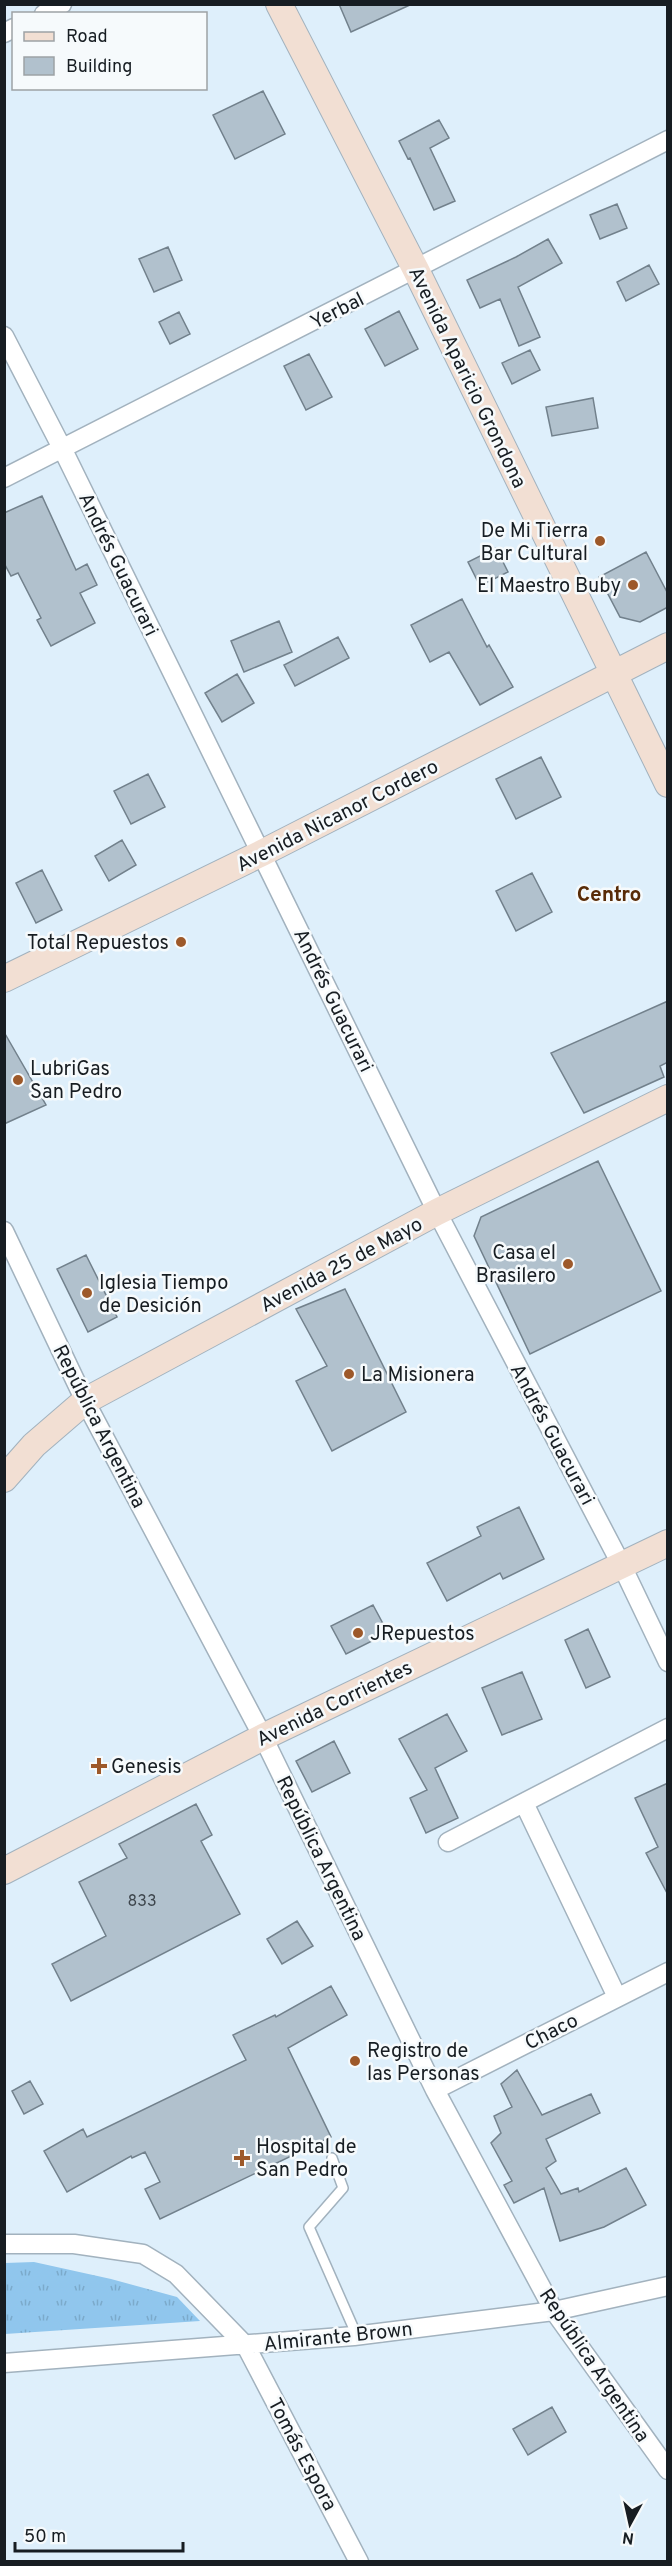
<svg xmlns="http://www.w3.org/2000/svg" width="672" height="2566" font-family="Overpass,sans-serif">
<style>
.grass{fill:url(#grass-tufts)}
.building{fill:#b1c1cd;stroke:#72818c;stroke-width:1.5}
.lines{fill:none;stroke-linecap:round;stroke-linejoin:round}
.lane-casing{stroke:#a2b2be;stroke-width:12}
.street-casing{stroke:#a2b2be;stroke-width:21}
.secondary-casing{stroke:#a2b2be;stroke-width:28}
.lane{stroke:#fff;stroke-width:9}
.street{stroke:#fff;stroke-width:18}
.secondary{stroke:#f2dfd3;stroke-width:26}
.poi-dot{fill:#9d592a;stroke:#f6fafc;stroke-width:2}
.labels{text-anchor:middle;stroke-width:5;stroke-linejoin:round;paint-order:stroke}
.number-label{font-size:16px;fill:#3e464d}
.street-label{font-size:20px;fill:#171d22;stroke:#f6fafc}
.poi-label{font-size:20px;fill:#171d22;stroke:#f6fafc;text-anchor:start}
.neighbourhood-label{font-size:21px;font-weight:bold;fill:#582b07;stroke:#f6fafc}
</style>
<defs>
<pattern id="grass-tufts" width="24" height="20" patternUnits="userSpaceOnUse" patternTransform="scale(1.5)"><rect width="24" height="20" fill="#90c6ed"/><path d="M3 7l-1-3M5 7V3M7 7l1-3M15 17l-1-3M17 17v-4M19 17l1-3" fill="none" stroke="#7baacb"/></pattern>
</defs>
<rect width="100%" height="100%" fill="#deeffb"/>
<path class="grass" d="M 34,2262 L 111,2279 L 177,2297 L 200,2321 L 5,2334 L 5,2263 Z"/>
<path class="building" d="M 339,4 L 412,4 L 351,32 Z
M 263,91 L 285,134 L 235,159 L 213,115 Z
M 439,120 L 449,138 L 430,148 L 455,201 L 434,210 L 410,158 L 408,159 L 399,141 Z
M 617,204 L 627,228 L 600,239 L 590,215 Z
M 548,239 L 562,263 L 518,287 L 540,337 L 519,346 L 500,299 L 480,308 L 467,280 L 516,257 Z
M 168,247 L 182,280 L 154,292 L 139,259 Z
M 649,265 L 659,284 L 626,301 L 617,282 Z
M 399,311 L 418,349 L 385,366 L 365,329 Z
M 179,312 L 190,334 L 170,344 L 159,322 Z
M 530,350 L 540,370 L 512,384 L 502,363 Z
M 309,354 L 332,397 L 306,410 L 284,366 Z
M 593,398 L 598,428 L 552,436 L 546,407 Z
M 42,496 L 76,570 L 87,564 L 97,585 L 80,593 L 95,623 L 51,646 L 37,620 L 41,618 L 18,573 L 11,576 L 4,563 L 4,513 Z
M 496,548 L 508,572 L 480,586 L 468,562 Z
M 646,552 L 668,594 L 668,607 L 640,622 L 620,617 L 599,577 Z
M 462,599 L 487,647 L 489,645 L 513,687 L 480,705 L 449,652 L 430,662 L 411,625 Z
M 279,621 L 292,652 L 244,672 L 231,641 Z
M 338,637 L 349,658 L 295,686 L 284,665 Z
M 237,674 L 254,703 L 222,722 L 205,693 Z
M 541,757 L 561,797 L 516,819 L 496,779 Z
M 148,774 L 165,807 L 131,824 L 114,791 Z
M 122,840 L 136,865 L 109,881 L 95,856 Z
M 42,870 L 62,910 L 36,923 L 16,883 Z
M 532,873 L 552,912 L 516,931 L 496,891 Z
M 668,1001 L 668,1062 L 660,1066 L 664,1077 L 584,1113 L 551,1053 Z
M 4,1032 L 46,1105 L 4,1124 Z
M 598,1161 L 661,1291 L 530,1354 L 474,1236 L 481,1217 Z
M 86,1255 L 117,1317 L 88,1332 L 57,1269 Z
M 345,1289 L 406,1412 L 332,1451 L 296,1381 L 327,1366 L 296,1309 Z
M 519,1507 L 544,1559 L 503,1579 L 500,1573 L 447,1601 L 427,1563 L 481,1536 L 477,1527 Z
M 373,1605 L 388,1633 L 346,1654 L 331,1626 Z
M 588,1629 L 610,1677 L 586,1688 L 565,1640 Z
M 522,1672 L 542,1719 L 502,1735 L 482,1688 Z
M 447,1714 L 467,1751 L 435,1768 L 458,1818 L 426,1833 L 410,1798 L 427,1790 L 399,1739 Z
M 334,1741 L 350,1773 L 312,1792 L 296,1761 Z
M 668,1783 L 668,1895 L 646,1853 L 658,1847 L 635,1798 Z
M 196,1804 L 212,1835 L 201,1841 L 240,1914 L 71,2001 L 52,1964 L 106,1936 L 79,1882 L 127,1858 L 119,1844 Z
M 297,1921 L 313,1946 L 282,1964 L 267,1939 Z
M 331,1986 L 347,2015 L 288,2048 L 331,2137 L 160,2219 L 145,2189 L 160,2182 L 145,2152 L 132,2158 L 131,2156 L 67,2192 L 44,2151 L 83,2129 L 87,2137 L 246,2060 L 233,2035 L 275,2015 L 276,2017 Z
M 517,2070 L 542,2115 L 591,2094 L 600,2113 L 546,2139 L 556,2161 L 546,2168 L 561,2194 L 578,2188 L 579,2192 L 626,2168 L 646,2205 L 604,2227 L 560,2241 L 544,2188 L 514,2203 L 504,2185 L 512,2181 L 491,2143 L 501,2133 L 494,2116 L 512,2107 L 501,2084 Z
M 30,2081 L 43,2104 L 24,2114 L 12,2091 Z
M 552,2407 L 566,2432 L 528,2455 L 513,2429 Z"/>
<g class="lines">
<g class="lane-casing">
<path id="lane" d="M 332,2158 L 343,2188 L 309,2227 L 357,2336"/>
</g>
<g class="street-casing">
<path id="street" d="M 44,14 L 62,4
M 4,33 L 14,28
M 4,336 L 63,450 L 437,1212 L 622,1566 L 668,1662
M 4,478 L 668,140
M 4,1231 L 85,1401 L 263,1737 L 435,2090 L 554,2311 L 668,2470
M 524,1803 L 617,1997
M 448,1842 L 668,1728
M 435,2090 L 668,1972
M 4,2244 L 74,2244 L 143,2254 L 176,2274 L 246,2346 L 359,2562
M 4,2363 L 354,2336 L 554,2311 L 668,2286"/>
</g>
<g class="secondary-casing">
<path id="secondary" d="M 279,4 L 416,270 L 668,784
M 4,979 L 262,853 L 668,646
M 4,1479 L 34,1445 L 85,1401 L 437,1212 L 668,1098
M 4,1871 L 263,1737 L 668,1543"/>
</g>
<use href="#lane" class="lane"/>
<use href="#street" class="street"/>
<use href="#secondary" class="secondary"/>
</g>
<g class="poi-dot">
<circle cx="600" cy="541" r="6"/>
<circle cx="633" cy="585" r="6"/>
<circle cx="181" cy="942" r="6"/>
<circle cx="18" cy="1080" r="6"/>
<circle cx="568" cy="1264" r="6"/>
<circle cx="87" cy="1293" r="6"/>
<circle cx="349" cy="1374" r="6"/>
<circle cx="358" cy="1633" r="6"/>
<path d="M96 1757h6v6h6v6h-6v6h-6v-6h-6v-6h6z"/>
<circle cx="355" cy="2061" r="6"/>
<path d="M239 2149h6v6h6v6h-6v6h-6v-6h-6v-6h6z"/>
</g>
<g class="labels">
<g class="number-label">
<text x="142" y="1906">833</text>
</g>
<g class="street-label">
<text transform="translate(337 310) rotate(-27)" y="7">Yerbal</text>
<text transform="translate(468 377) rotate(64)" y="7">Avenida Aparicio Grondona</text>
<text transform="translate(119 564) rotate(64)" y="7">Andrés Guacurari</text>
<text transform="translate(337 815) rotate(-27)" y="7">Avenida Nicanor Cordero</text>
<text transform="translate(334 1000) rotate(64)" y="7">Andrés Guacurari</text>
<text transform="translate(341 1264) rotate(-28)" y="7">Avenida 25 de Mayo</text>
<text transform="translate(100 1426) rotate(63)" y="7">República Argentina</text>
<text transform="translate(553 1434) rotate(62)" y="7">Andrés Guacurari</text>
<text transform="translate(334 1703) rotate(-26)" y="7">Avenida Corrientes</text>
<text transform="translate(322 1858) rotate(64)" y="7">República Argentina</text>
<text transform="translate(551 2031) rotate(-27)" y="7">Chaco</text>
<text transform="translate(338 2336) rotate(-6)" y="7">Almirante Brown</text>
<text transform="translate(595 2365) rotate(56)" y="7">República Argentina</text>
<text transform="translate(303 2454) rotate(62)" y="7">Tomás Espora</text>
</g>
<g class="poi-label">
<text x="588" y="537" text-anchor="end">De Mi Tierra<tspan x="588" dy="23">Bar Cultural</tspan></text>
<text x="621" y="592" text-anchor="end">El Maestro Buby</text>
<text x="169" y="949" text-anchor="end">Total Repuestos</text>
<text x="30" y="1075">LubriGas<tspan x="30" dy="23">San Pedro</tspan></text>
<text x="556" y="1259" text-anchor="end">Casa el<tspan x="556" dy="23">Brasilero</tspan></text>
<text x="99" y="1289">Iglesia Tiempo<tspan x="99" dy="23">de Desición</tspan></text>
<text x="361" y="1381">La Misionera</text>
<text x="370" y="1640">JRepuestos</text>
<text x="111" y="1773">Genesis</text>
<text x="367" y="2057">Registro de<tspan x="367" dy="23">las Personas</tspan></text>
<text x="256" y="2153">Hospital de<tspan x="256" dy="23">San Pedro</tspan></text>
</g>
<g class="neighbourhood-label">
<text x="609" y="901">Centro</text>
</g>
</g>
<rect width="672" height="2566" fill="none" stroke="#171d22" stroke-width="12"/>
<rect x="12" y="12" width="195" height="78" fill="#f6fafc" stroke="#9da2a5" stroke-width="1.5"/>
<rect x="24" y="32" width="30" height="9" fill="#f2dfd3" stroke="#9da2a5" stroke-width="1.5"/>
<text x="66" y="42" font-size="18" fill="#171d22">Road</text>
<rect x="24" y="57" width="30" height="18" fill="#b1c1cd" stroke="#9da2a5" stroke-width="1.5"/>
<text x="66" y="72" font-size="18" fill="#171d22">Building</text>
<g transform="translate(630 2524) rotate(188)" stroke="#f6fafc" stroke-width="4.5" paint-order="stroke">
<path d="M0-4.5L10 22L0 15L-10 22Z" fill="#171d22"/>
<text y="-9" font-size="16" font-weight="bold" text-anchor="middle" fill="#171d22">N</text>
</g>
<path d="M15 2542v9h168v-9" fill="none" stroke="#171d22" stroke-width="3"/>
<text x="24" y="2542" font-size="18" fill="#171d22" stroke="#f6fafc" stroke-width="4.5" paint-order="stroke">50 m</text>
</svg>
